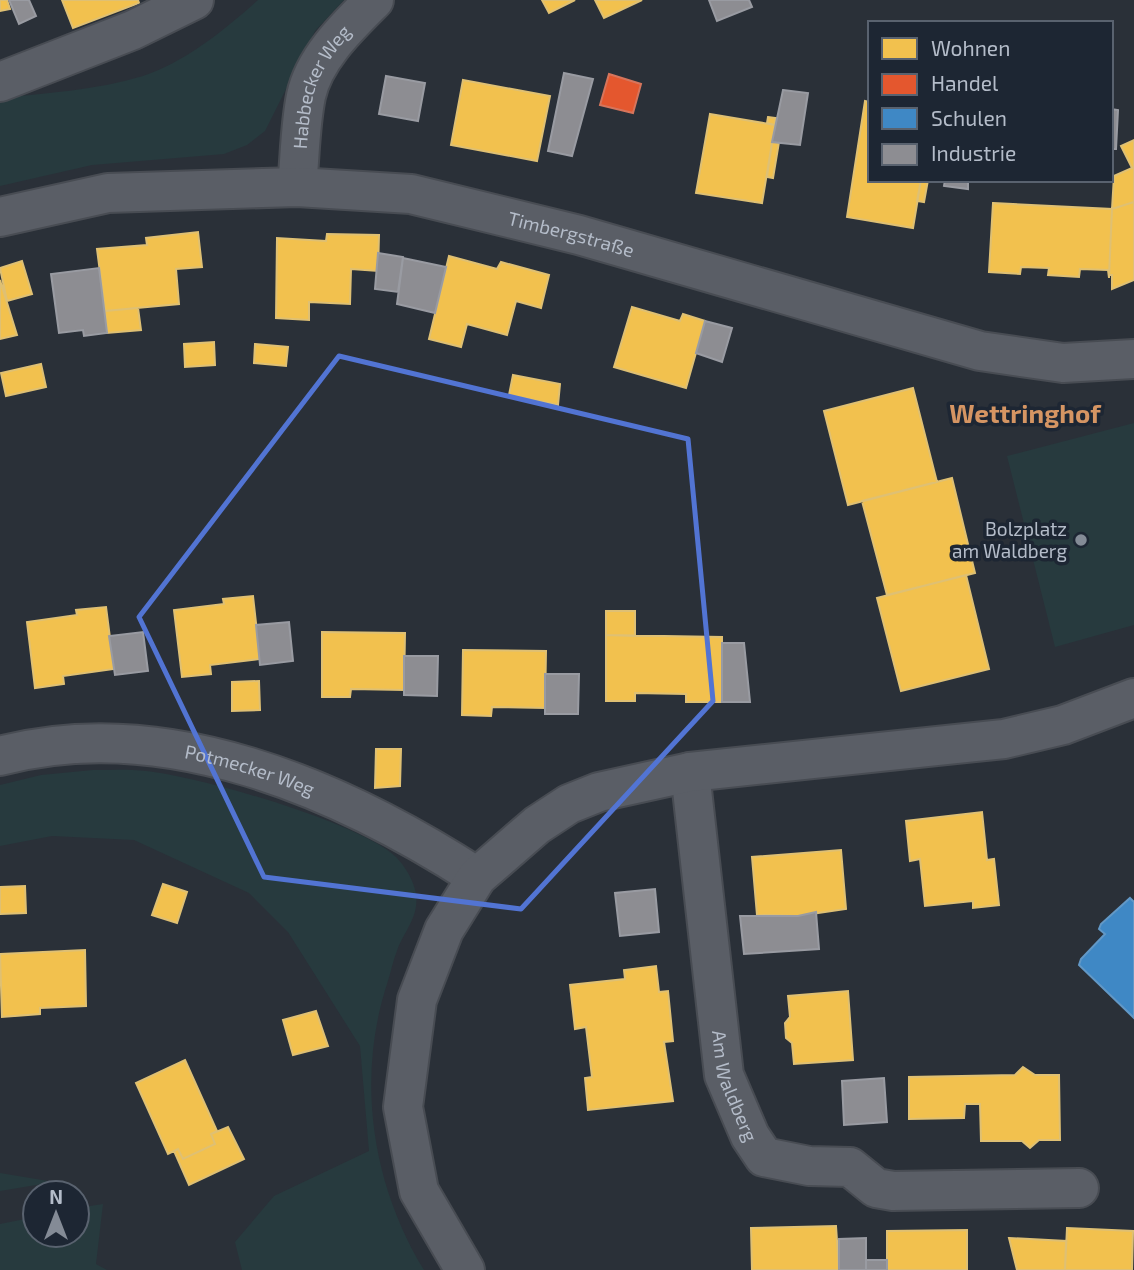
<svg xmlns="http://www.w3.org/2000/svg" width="1134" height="1270" font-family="'Exo 2',sans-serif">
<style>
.green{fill:#273a3e}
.homes{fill:#f2c14e;stroke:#dfc073;stroke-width:2}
.shops{fill:#e4572e;stroke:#d6755c;stroke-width:2}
.schools{fill:#3f88c5;stroke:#6298c6;stroke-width:2}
.industry{fill:#8d8d92;stroke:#999ba2;stroke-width:2}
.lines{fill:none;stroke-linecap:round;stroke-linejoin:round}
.minor-casing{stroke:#484c53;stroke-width:42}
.minor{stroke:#5a5e66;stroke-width:38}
.marked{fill:none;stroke:#5274d3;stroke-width:5;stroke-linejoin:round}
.poi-dot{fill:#848b96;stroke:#1d2633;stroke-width:2.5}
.labels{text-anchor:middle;stroke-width:7;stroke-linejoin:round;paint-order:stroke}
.street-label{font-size:19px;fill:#b4bcc9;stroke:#1d2633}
.poi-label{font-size:19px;fill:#b4bcc9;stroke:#1d2633;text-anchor:end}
.district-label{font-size:26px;font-weight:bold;fill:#d59563;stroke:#1d2633}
</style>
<rect width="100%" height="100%" fill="#2a3038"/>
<path class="green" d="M 258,0 L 344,0 L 315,31 L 265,131 L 247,145 L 224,154 L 92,165 L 0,186 L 0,98 C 47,93 97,90 143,76 C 184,63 226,29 258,0 Z
M 1134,423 L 1134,625 L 1055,647 L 1007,456 Z
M 93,770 C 110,770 128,769 146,771 C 197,776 360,822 396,857 C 405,866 414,881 416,894 C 419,916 406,929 398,948 C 393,960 391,972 387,984 C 356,1079 372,1185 424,1270 L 242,1270 L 235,1242 L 274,1196 L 369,1151 L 360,1046 L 288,932 L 249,893 L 134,840 L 52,836 L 0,846 L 0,785 L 41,775 Z
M 0,1173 L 54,1182 L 0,1191 Z
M 103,1204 L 96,1264 L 107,1270 L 0,1270 L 0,1224 L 35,1217 L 35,1235 L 77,1235 L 77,1208 Z"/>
<path class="homes" d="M 0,0 L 7,0 L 10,9 L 0,11 Z
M 62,0 L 138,0 L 139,3 L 73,28 Z
M 542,0 L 575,0 L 549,13 Z
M 595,0 L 642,0 L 604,18 Z
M 463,80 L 550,96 L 537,161 L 451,145 Z
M 865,101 L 870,102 L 870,180 L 921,180 L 913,228 L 847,217 Z
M 710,114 L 775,125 L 762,203 L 696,193 Z
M 768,117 L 776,118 L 775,125 L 767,123 Z
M 1134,140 L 1134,167 L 1132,168 L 1121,146 Z
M 772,142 L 779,142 L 773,178 L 767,177 Z
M 1134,167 L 1134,202 L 1112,209 L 1114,176 Z
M 921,180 L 928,180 L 924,202 L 917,201 Z
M 1134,202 L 1134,280 L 1112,289 L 1112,275 L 1109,275 L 1112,209 Z
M 993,203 L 1112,209 L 1109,278 L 1108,270 L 1080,269 L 1079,277 L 1048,275 L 1049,268 L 1021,267 L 1020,274 L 989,272 Z
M 198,232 L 202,267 L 176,269 L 179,304 L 105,311 L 97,249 L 147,245 L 146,238 Z
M 327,234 L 379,235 L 378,271 L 351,269 L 350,304 L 309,302 L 309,320 L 276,318 L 277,238 L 326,241 Z
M 449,256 L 497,269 L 501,262 L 549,275 L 541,308 L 516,301 L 507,335 L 467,324 L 461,347 L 429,339 Z
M 22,261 L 32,294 L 7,301 L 0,268 Z
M 0,280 L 17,335 L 0,339 Z
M 632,307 L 680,321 L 683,314 L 705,321 L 686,388 L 614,367 Z
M 138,308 L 141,330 L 107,333 L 105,311 Z
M 214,342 L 215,365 L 185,367 L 184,344 Z
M 255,344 L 288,347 L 286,366 L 254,363 Z
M 41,364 L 46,387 L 6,396 L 1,373 Z
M 513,375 L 560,384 L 558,405 L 509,395 Z
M 913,388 L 937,482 L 848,505 L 824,411 Z
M 952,478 L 975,573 L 887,595 L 862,501 Z
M 966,575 L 989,669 L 901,691 L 877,598 Z
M 253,596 L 260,659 L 210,665 L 211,674 L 182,677 L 174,610 L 224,604 L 223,599 Z
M 106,607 L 114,669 L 63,676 L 64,684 L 35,688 L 27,622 L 77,615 L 76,610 Z
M 606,611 L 635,611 L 635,636 L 606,635 Z
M 322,632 L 405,633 L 404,690 L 351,689 L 350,697 L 322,697 Z
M 606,635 L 722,637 L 722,702 L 686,702 L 686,694 L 635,693 L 635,701 L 606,701 Z
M 463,650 L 546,651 L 545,708 L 492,707 L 491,716 L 462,715 Z
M 259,681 L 260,710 L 232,711 L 232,682 Z
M 376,749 L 401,749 L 400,786 L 375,788 Z
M 982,812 L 987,860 L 994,859 L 999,905 L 973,908 L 973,901 L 925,906 L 920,859 L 910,861 L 906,821 Z
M 841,850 L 846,909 L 798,916 L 757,915 L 752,857 Z
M 163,884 L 187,892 L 177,923 L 152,915 Z
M 25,886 L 26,913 L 0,914 L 0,887 Z
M 85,950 L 86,1006 L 40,1008 L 40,1014 L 2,1017 L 0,954 Z
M 656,966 L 659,992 L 668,991 L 673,1041 L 664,1042 L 673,1101 L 588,1110 L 585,1078 L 592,1077 L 586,1027 L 575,1029 L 570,985 L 625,979 L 624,970 Z
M 848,991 L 853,1060 L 794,1064 L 792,1043 L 786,1038 L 785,1023 L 790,1017 L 788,996 Z
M 316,1011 L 328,1046 L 293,1055 L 283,1020 Z
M 185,1060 L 217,1131 L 211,1134 L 215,1144 L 183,1159 L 178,1149 L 168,1154 L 136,1083 Z
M 1023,1067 L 1035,1075 L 1059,1075 L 1060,1140 L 1039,1140 L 1030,1148 L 1022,1141 L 981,1141 L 980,1104 L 965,1104 L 964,1118 L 909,1119 L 909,1077 L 1015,1075 Z
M 228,1127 L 244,1159 L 189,1185 L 174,1151 L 178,1149 L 183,1159 L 215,1144 L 211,1134 Z
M 836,1226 L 839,1270 L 752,1270 L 751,1228 Z
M 1067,1228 L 1133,1231 L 1132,1270 L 1065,1270 Z
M 967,1230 L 967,1270 L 887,1270 L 887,1231 Z
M 1009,1238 L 1066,1241 L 1065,1270 L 1017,1270 Z"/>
<path class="shops" d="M 609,74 L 641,84 L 633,113 L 600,105 Z"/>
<path class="schools" d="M 1130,898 L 1134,902 L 1134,1018 L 1079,965 L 1081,959 L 1105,934 L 1099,929 L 1101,924 Z"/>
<path class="industry" d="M 9,0 L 29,0 L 36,16 L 19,24 Z
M 709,0 L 749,0 L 752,7 L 717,21 Z
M 564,73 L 593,79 L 572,156 L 548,151 Z
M 386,76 L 425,83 L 418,121 L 379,114 Z
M 783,90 L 808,93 L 800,145 L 772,142 Z
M 1111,109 L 1118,110 L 1116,149 L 1111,149 Z
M 945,180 L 968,180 L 968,189 L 944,186 Z
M 378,253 L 403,257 L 398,292 L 375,289 Z
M 403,258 L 446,267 L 435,313 L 397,304 Z
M 99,268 L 107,333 L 84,336 L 83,330 L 59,333 L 51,274 Z
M 705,321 L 732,328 L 722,362 L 696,353 Z
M 289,622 L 293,661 L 260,665 L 256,625 Z
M 143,632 L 148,671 L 115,675 L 109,636 Z
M 722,643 L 744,643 L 750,702 L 722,702 Z
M 404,656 L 438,656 L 437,696 L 404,695 Z
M 545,674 L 579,674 L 578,714 L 545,714 Z
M 655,889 L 659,932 L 620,936 L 615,893 Z
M 816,912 L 819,949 L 744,954 L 740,916 L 798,916 Z
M 884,1078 L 887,1122 L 844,1125 L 842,1081 Z
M 866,1238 L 866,1270 L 839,1270 L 839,1239 Z
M 866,1260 L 887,1260 L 887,1270 L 866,1270 Z"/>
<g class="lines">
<g class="minor-casing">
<g id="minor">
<path d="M 0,82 L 133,30 L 194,0"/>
<path id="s1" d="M 297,187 C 300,157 300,125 306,96 C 314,58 348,26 374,0"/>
<path id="s2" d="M 0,217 L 108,193 L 297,187 L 411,194 L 579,235 L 980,351 L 1063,363 L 1134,359"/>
<path id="s3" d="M 0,756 C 165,712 341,789 477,877"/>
<path id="s4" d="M 690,772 L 724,1075 L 750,1136 L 764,1157 L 809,1166 L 850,1167 L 876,1188 L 893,1191 L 1079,1188"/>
<path d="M 465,1270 L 419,1191 L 403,1107 L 417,1000 L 444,930 L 477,877 L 537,825 L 569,804 L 599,792 L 690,772 L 1004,739 L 1063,725 L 1134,698"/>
</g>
</g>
<use href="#minor" class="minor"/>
</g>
<path class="marked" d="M 339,356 L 688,439 L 713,701 L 521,909 L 264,877 L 139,617 Z"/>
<circle class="poi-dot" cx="1081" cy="540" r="7"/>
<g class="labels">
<g class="street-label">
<text dy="7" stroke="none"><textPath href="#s1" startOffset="105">Habbecker Weg</textPath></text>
<text dy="7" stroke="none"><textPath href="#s2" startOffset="579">Timbergstraße</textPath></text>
<text dy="7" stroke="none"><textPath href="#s3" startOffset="254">Potmecker Weg</textPath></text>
<text dy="7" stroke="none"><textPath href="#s4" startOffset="318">Am Waldberg</textPath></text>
</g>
<g class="poi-label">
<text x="1067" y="536">Bolzplatz<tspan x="1067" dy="22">am Waldberg</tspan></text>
</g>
<g class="district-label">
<text x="1025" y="423">Wettringhof</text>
</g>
</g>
<rect x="868" y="21" width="245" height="161" fill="#1d2633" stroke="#59626f" stroke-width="2"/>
<rect x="882" y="38" width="35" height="21" fill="#f2c14e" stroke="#59626f" stroke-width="2"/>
<text x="931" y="56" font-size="21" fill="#b4bcc9">Wohnen</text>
<rect x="882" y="74" width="35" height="21" fill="#e4572e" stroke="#59626f" stroke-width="2"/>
<text x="931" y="91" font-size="21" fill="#b4bcc9">Handel</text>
<rect x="882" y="108" width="35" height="21" fill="#3f88c5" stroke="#59626f" stroke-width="2"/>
<text x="931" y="126" font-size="21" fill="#b4bcc9">Schulen</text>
<rect x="882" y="144" width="35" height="21" fill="#8d8d92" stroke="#59626f" stroke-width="2"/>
<text x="931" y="161" font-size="21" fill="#b4bcc9">Industrie</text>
<g transform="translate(56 1214)"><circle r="33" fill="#1d2633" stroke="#59626f" stroke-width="2"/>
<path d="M0-5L12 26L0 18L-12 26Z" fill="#848b96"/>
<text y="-10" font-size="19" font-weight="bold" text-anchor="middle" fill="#b4bcc9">N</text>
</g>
</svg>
